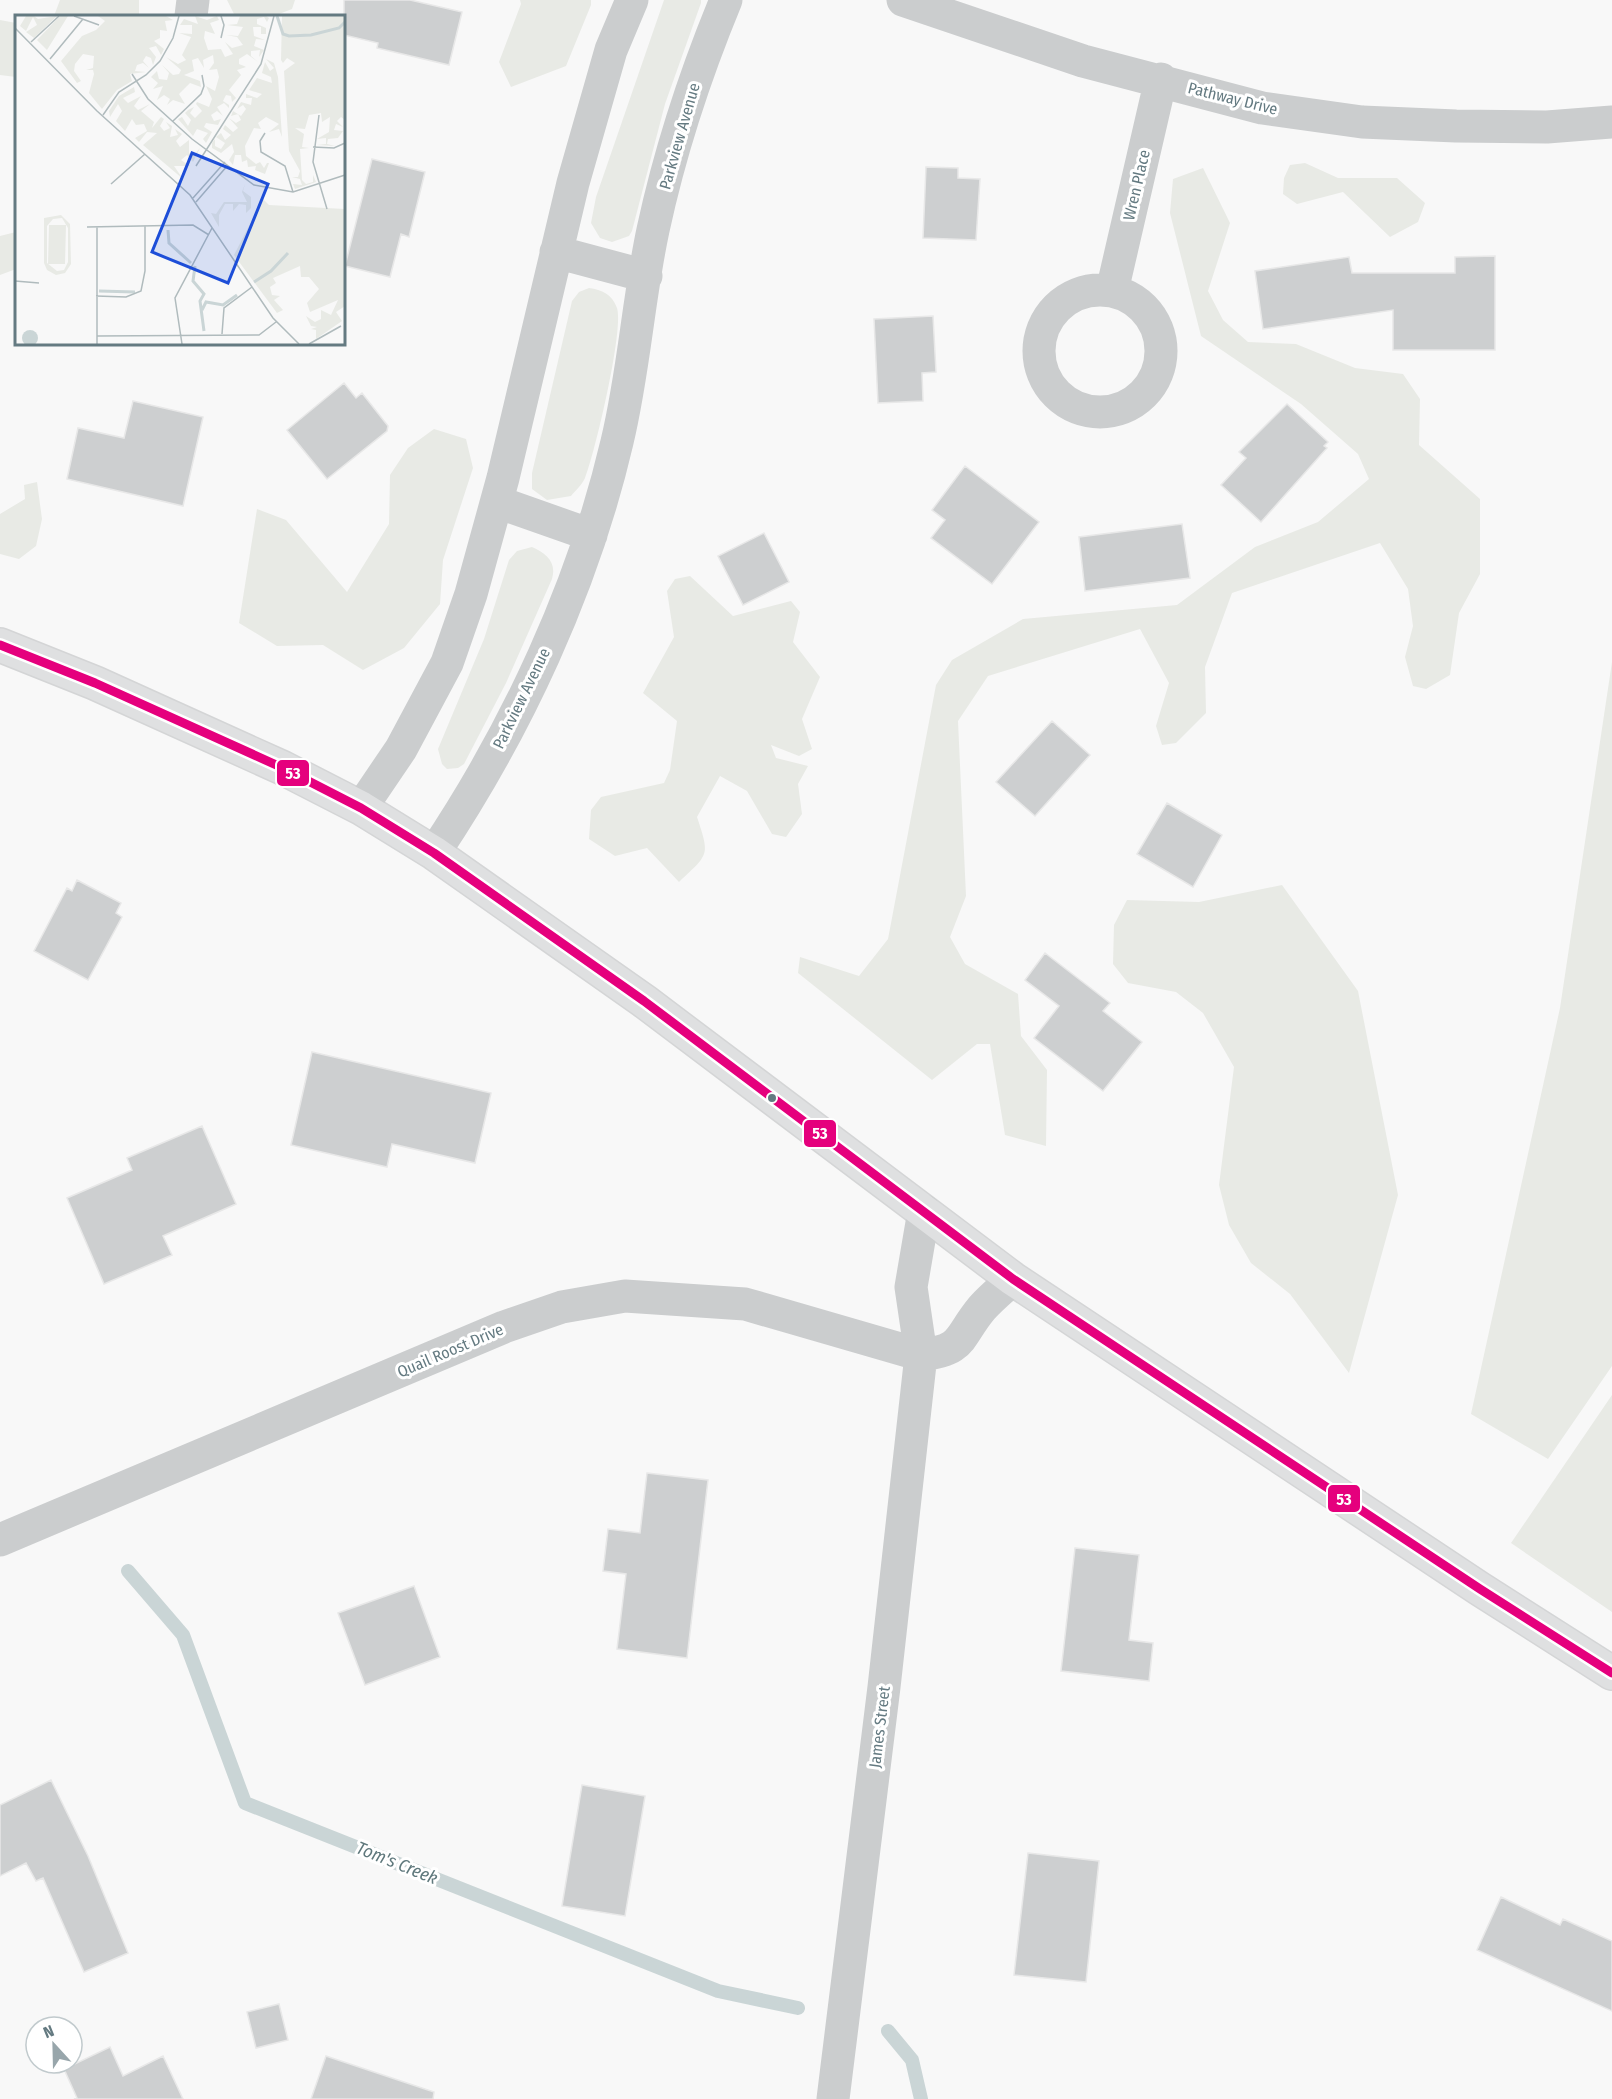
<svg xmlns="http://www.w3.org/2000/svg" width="1612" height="2099" font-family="'Fira Sans Condensed',sans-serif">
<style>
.green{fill:#e8eae5}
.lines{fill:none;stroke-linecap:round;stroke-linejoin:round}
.stream{stroke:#cad5d6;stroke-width:14}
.building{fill:#cdcfd0;stroke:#e8e8e8;stroke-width:1.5}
.major-casing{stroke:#d4d5d6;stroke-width:36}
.minor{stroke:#cbcdce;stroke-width:33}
.major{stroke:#dfe0e1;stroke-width:33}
.bus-1-casing{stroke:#fff;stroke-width:14}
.bus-1{stroke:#e5007d;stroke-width:9}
.bus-dot{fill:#647a81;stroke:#fff;stroke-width:2}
.labels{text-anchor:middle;stroke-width:6;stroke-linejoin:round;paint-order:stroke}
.street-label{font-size:16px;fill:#647a81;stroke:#fff}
.water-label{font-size:18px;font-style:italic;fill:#5f787c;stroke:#fff}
.inset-river{fill:none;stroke:#cad5d6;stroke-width:3}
.inset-road{fill:none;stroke:#b0bbbd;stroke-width:1.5}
.view{fill:#1d4ed8;fill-opacity:0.15;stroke:#1d4ed8;stroke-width:3}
.inset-edge{fill:none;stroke:#647a81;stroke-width:3}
.line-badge{stroke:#fff;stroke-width:2}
.badge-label{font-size:16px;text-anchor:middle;font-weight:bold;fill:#fff}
</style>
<rect width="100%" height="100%" fill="#f8f8f8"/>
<path class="green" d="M 60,0 L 139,0 L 139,16 L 54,16 Z
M 227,0 L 295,0 L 292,9 L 274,16 L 234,14 Z
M 520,0 L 591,0 L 591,5 L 566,66 L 511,87 L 499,62 L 521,4 Z
M 664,0 L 701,0 L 701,3 L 665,104 L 632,231 L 629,236 L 612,242 L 600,238 L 591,223 L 596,197 Z
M 0,20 L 16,23 L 16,77 L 0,75 Z
M 1305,163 L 1338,178 L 1397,178 L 1425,203 L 1418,222 L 1390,237 L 1343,192 L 1297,204 L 1283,194 L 1284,178 L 1290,165 Z
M 1203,168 L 1230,223 L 1208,291 L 1223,320 L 1248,342 L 1296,344 L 1355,368 L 1403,374 L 1420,399 L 1419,445 L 1480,499 L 1480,574 L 1459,613 L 1450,675 L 1426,689 L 1413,686 L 1405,657 L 1413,626 L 1408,589 L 1380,543 L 1232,593 L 1205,667 L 1206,713 L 1176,743 L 1162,745 L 1156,726 L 1169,683 L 1140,629 L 988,676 L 958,721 L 966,896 L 950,937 L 965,964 L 1018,994 L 1021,1036 L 1047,1070 L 1046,1146 L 1005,1135 L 990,1044 L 977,1044 L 932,1080 L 798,973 L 800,957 L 859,976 L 888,939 L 936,685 L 952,660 L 1023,619 L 1177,605 L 1255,547 L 1318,522 L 1369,479 L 1358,454 L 1301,404 L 1201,336 L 1170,213 L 1173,179 Z
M 16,232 L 16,269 L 0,275 L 0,236 Z
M 589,288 C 602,290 612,294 617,308 C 624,330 595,453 585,478 C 582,485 575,491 571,496 L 547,500 L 532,489 L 532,473 L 572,301 L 579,292 Z
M 434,429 L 466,439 L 473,468 L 443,560 L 440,604 L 404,648 L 363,670 L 323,645 L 277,646 L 239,623 L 257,509 L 286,520 L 347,592 L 389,524 L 390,475 L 408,448 Z
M 37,482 L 42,519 L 36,546 L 19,559 L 0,554 L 0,514 L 25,499 L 24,485 Z
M 532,547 C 546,553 557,562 552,579 L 506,683 L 464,764 L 458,768 L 447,769 L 442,764 L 438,749 L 484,639 L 509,560 L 517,551 Z
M 690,576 L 733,616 L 791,601 L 800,612 L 793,642 L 820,677 L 802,719 L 812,749 L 799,756 L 771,745 L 776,758 L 808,766 L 798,784 L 802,814 L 786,837 L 772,834 L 747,791 L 720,776 L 697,817 C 710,856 709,854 679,882 L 647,848 L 615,856 L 589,839 L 591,810 L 601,797 L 664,783 L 670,770 L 677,721 L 643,693 L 674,637 L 667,591 L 675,579 Z
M 1612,662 L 1612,1366 L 1548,1459 L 1471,1414 L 1560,1008 Z
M 1282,885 L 1358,991 L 1398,1195 L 1349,1373 L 1290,1294 L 1251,1263 L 1229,1225 L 1219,1185 L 1234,1067 L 1203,1013 L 1176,992 L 1128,983 L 1113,964 L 1114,925 L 1127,900 L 1199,902 Z
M 1612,1395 L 1612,1612 L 1511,1543 Z"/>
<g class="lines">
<path class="stream" d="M 128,1571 L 183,1635 L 245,1803 L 718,1991 L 798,2008
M 888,2031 L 912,2060 L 921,2099"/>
</g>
<path class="building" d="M 344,0 L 410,0 L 462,12 L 449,65 L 377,48 L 378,43 L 344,35 Z
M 372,159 L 425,172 L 409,237 L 401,234 L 390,277 L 345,266 Z
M 926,167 L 958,168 L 958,178 L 980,179 L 976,240 L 923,238 Z
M 1495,256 L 1495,350 L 1393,350 L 1393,310 L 1263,329 L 1255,271 L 1349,257 L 1352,273 L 1455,273 L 1455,257 Z
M 933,316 L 936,372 L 922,373 L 923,401 L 878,403 L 874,319 Z
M 344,383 L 356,398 L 362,393 L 388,426 L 387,431 L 327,479 L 287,430 Z
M 133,401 L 203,417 L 183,506 L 67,479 L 78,428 L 124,438 Z
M 1287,404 L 1328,442 L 1324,446 L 1327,448 L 1261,522 L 1221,485 L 1246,458 L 1239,452 Z
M 965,466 L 1039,522 L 992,584 L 931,538 L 945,520 L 932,510 Z
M 1182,524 L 1190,578 L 1085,591 L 1079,537 Z
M 764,533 L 789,582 L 743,605 L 718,556 Z
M 1052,721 L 1090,755 L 1035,816 L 996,782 Z
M 1167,803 L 1222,835 L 1193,887 L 1137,854 Z
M 77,880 L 121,903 L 116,913 L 122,917 L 88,980 L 34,951 L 67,888 L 72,891 Z
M 1045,953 L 1110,1003 L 1103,1011 L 1142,1042 L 1103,1091 L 1034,1038 L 1059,1006 L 1025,980 Z
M 312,1052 L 491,1093 L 475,1163 L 392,1144 L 387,1167 L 291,1145 Z
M 202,1126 L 236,1204 L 163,1236 L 172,1255 L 104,1284 L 67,1198 L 132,1170 L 127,1158 Z
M 647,1473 L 708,1480 L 687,1658 L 617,1649 L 626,1574 L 603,1571 L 608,1529 L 640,1533 Z
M 1075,1548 L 1139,1555 L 1129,1640 L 1153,1643 L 1149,1681 L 1061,1671 Z
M 414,1586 L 440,1657 L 365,1685 L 338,1613 Z
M 51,1780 L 88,1856 L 128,1953 L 84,1972 L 43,1878 L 36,1881 L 26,1863 L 0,1876 L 0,1805 Z
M 582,1785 L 645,1796 L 625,1916 L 562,1906 Z
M 1028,1853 L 1099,1861 L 1086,1982 L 1014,1975 Z
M 1501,1897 L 1560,1925 L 1563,1919 L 1612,1941 L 1612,2011 L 1477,1950 Z
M 279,2004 L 288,2040 L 256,2048 L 247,2012 Z
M 110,2047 L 123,2076 L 163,2056 L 183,2099 L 74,2099 L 77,2098 L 64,2069 Z
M 326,2056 L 434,2092 L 433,2099 L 311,2099 Z"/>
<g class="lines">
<g class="major-casing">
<path id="major" d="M 0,645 L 95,683 L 283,768 L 361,808 L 434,853 L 644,1001 L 1013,1279 L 1480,1589 L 1612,1673"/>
</g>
<path class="minor" d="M 903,0 L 1083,61 L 1262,108 L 1362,122 L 1456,126 L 1547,127 L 1612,122
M 191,16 L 193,0
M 556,252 L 646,276
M1039 351a61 61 0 1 1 122 0a61 61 0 1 1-122 0Z
M 1112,291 L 1161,79
M 497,502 L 591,535
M 361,808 L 401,749 L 447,663 L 471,594 L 503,478 L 573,183 L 611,50 L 632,0
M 434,853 C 517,729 583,587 617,442 C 634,372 638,300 653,230 C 670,151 695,75 726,0
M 0,1540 L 504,1327 L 562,1307 L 625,1296 L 745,1304 L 921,1355 C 965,1350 957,1338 982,1308 C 991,1298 1003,1288 1013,1279
M 833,2099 L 884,1687 L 921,1355 L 911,1287 L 924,1211"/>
<use href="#major" class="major"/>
<g class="bus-1-casing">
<path id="bus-1" d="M 0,645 L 95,683 L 283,768 L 361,808 L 434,853 L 644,1001 L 1013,1279 L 1480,1589 L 1612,1673"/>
</g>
<use href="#bus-1" class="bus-1"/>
</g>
<circle class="bus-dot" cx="772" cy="1098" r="5"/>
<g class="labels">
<g class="street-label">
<text transform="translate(1233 98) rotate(14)" y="6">Pathway Drive</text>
<text transform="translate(679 136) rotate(-74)" y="6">Parkview Avenue</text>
<text transform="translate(1136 185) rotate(-77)" y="6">Wren Place</text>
<text transform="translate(521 698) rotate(-64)" y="6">Parkview Avenue</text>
<text transform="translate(450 1350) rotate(-23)" y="6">Quail Roost Drive</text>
<text transform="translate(879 1727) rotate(-83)" y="6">James Street</text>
</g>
<g class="water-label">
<text transform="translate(397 1863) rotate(22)" y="6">Tom's Creek</text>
</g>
</g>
<g transform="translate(15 15)">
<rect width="330" height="330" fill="#f8f8f8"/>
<path d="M 11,1 L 19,1 L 23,4 L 42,1 L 19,23 L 11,17 L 22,10 L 18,2 L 11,16 L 5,11 ZM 45,1 L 53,1 L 32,35 L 22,25 ZM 83,1 L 151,1 L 158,5 L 150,6 L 152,16 L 145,15 L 145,23 L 139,26 L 149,34 L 146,40 L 141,31 L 134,33 L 141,42 L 138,50 L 136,43 L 131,41 L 128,46 L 134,53 L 128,48 L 122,50 L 120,56 L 131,57 L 115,59 L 117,66 L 102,75 L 87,94 L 74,78 L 79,59 L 78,55 L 71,55 L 78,53 L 79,41 L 68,39 L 60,49 L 59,56 L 66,66 L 62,68 L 46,46 L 67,21 L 81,15 L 90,6 ZM 180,1 L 192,5 L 202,1 L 204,5 L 195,8 L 200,19 L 190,16 L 189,23 L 193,35 L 206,34 L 210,42 L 218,39 L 210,27 L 217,33 L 228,30 L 222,22 L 211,20 L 223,21 L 228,12 L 212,10 L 222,9 L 225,1 L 251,1 L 254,3 L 252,7 L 249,2 L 242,4 L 242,9 L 251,13 L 251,19 L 246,19 L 246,12 L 238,12 L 239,21 L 250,25 L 241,24 L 239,31 L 249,35 L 244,42 L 245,35 L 236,36 L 236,41 L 243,47 L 232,39 L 224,44 L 224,49 L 229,51 L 231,52 L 222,55 L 226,60 L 214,75 L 221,83 L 217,87 L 216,81 L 211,80 L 208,86 L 214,90 L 214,93 L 209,88 L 202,92 L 208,101 L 202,96 L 196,100 L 199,106 L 206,104 L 203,110 L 191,108 L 189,112 L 197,117 L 191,128 L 188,124 L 193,118 L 182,114 L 178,121 L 163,104 L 167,102 L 173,111 L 176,105 L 170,98 L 173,95 L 179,92 L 175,98 L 180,103 L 187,96 L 181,89 L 182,87 L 194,92 L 197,84 L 191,71 L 200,76 L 204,62 L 202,54 L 194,55 L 199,48 L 198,40 L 188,45 L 189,53 L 183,43 L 177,45 L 179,56 L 169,60 L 185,66 L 186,72 L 175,68 L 164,79 L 170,89 L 158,85 L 152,90 L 155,84 L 149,80 L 142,85 L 148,71 L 138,74 L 143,68 L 136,62 L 142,56 L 144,64 L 152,65 L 154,58 L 147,50 L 158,60 L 164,59 L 166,55 L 151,42 L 163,49 L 171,45 L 167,40 L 176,22 L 164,18 L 177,19 L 177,10 L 165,10 L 169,4 L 183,9 ZM 267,1 L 330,1 L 330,105 L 326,102 L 322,106 L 328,112 L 321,109 L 319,115 L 328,116 L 323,123 L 313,124 L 312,129 L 320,131 L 302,130 L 311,129 L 311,123 L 302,124 L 314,117 L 315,102 L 307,107 L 306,98 L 294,100 L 290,114 L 280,113 L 289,119 L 287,132 L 294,133 L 285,134 L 287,165 L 291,169 L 298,167 L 298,160 L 301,167 L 280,174 L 278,169 L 287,170 L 285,164 L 277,162 L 283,162 L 285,156 L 274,136 L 269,56 L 280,48 L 272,43 L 268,48 L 266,45 ZM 251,44 L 259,48 L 263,62 L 267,122 L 264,114 L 254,117 L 264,109 L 251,102 L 243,108 L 246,114 L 239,113 L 230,131 L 231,141 L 241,149 L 245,147 L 249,153 L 252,148 L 254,148 L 250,159 L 240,155 L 241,151 L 233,152 L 232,145 L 227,147 L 226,140 L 220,140 L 218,150 L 214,145 L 219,137 L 217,129 L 206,138 L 197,133 L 197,128 L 200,124 L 200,131 L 206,134 L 210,128 L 201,122 L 206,118 L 210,125 L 216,120 L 208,114 L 210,110 L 218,117 L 223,113 L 214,103 L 221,108 L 226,105 L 223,99 L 216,101 L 218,96 L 226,101 L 231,94 L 228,90 L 222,94 L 226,87 L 236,90 L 237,83 L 231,83 L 231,79 L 242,83 L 247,79 L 234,75 L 242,63 L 257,68 L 256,62 L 247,58 L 250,47 L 255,56 L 259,53 ZM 119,72 L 120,77 L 108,83 L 113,88 L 126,81 L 119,91 L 123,95 L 135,89 L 126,96 L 139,107 L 137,113 L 146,102 L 149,104 L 145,111 L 149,116 L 155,113 L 151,107 L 157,111 L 155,122 L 163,120 L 160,114 L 167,119 L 161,126 L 165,132 L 174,125 L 174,138 L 179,140 L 185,133 L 178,147 L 172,140 L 166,145 L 175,151 L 159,151 L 168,164 L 128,130 L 142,118 L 132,117 L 124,127 L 120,123 L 132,116 L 129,109 L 121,110 L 117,104 L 110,116 L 101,106 L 107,96 L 103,89 L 95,102 L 94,96 L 104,81 ZM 230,169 L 228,176 L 236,182 L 236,193 L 231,198 L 231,190 L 224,189 L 218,196 L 218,189 L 210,189 L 204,200 L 204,212 L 196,198 L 201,199 L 209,187 L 232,187 L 227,177 ZM 248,184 L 254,190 L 330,194 L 330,291 L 321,297 L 327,306 L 301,324 L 301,315 L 296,314 L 302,312 L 296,311 L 291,301 L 300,307 L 306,304 L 306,295 L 316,300 L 323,285 L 295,297 L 292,288 L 304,274 L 294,262 L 286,262 L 285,251 L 258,263 L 261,268 L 255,272 L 257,280 L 265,281 L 259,285 L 268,295 L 262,298 L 219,240 ZM 46,200 L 55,209 L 56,249 L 50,258 L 41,260 L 32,255 L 29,248 L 29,203 ZM 47,203 L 53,213 L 53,247 L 49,255 L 42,256 L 32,248 L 32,211 L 38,204 ZM 34,210 L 51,210 L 50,249 L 33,249 Z" fill="#e8eae5" fill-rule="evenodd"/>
<path d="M7 323a8 8 0 1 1 16 0a8 8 0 1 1-16 0Z" fill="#cad5d6"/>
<path class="inset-river" d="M 262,1 L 268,19 L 274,21 L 296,20 L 324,13 L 330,7M 153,215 L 154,228 L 176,248M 180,251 L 178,266 L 189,279 L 185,286 L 189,316M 239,267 L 256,256 L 273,238M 84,276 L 120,277M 187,295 L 191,287 L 208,290 L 222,280"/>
<path class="inset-road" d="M 59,1 L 84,10M 206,1 L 209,10 L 206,23M 0,13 L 82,96 L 175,180 L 258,303 L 284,329M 16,27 L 44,1M 35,44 L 68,4M 117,59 L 133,84 L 177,124 L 239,170 L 278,177 L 330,160M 88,100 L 104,77 L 131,60 L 145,46 L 158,23 L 164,1M 304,100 L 298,147 L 312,194M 158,106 L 186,79 L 189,71 L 187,60M 250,118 L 245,126 L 246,137 L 270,151 L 278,177M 298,132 L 319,133 L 330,128M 181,151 L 246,49 L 259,1M 96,169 L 130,139M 178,183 L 210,147M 181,187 L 213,150M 72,212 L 178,210 L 194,220M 0,266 L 24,268M 81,281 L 111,282 L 126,276 L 130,256 L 130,211M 207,319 L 209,293 L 237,272M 82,321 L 244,320 L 261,307M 82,329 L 82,212M 167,329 L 160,283 L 197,213M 294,329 L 326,311"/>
<path class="view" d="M 177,138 L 253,169 L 213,268 L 137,237 Z"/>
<rect width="330" height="330" class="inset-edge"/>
</g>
<g class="line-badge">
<rect x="276" y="759" width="34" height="28" rx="6" fill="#e5007d"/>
<rect x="803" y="1119" width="34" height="29" rx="6" fill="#e5007d"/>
<rect x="1327" y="1484" width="34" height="29" rx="6" fill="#e5007d"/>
</g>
<g class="badge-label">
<text x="293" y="779">53</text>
<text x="820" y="1139">53</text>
<text x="1344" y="1505">53</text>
</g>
<g transform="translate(54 2045) rotate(338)"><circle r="28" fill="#ffffff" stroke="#c1cacd" stroke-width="1.5"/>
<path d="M0-4.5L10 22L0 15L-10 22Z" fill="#98a6ab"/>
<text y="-9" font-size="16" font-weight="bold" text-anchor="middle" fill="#647a81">N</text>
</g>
</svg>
